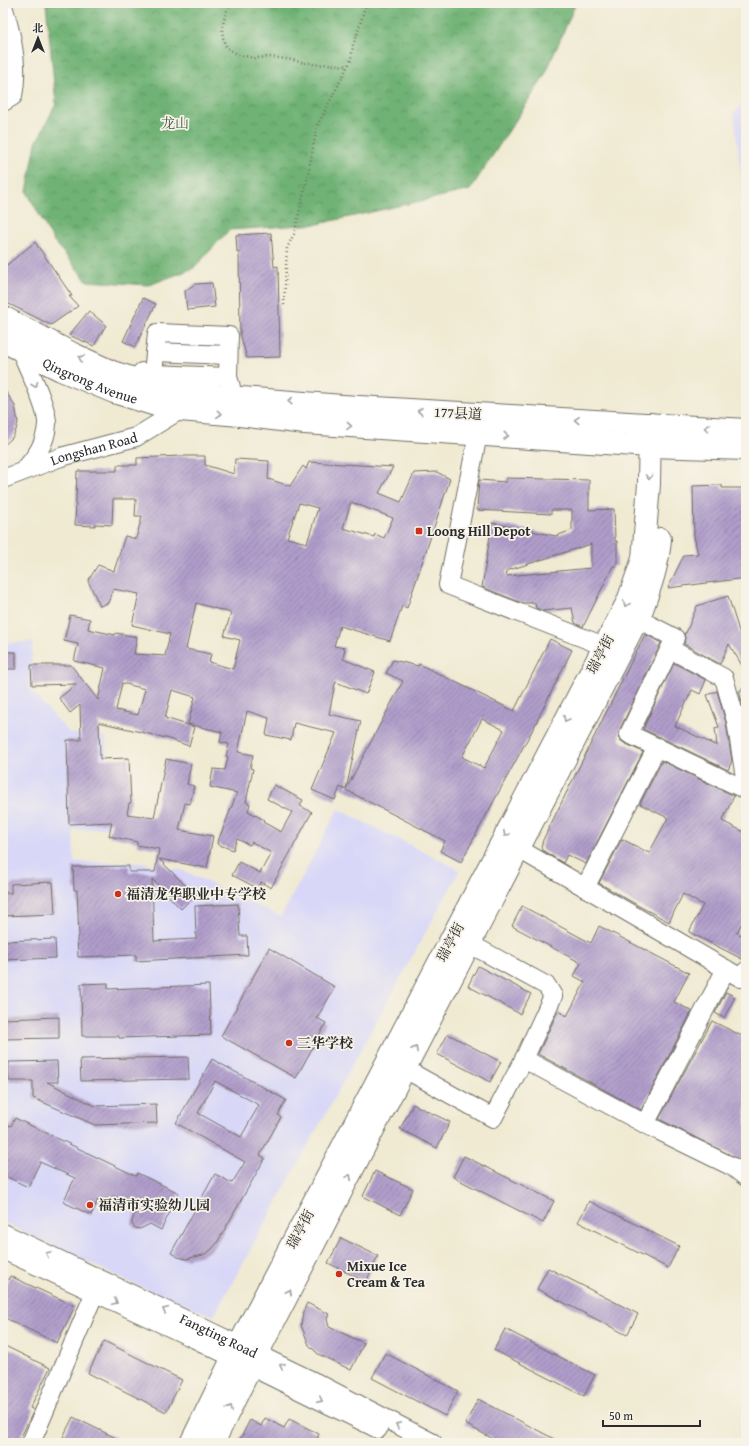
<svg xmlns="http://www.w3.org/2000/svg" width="749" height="1446" font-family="'Gentium Book Plus','Noto Serif SC',serif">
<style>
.built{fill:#d8d7f8}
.forest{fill:url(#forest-crowns);stroke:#4e6e50}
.building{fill:url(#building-hatch);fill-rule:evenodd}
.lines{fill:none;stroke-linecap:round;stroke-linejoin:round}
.minor-casing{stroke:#706e65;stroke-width:20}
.major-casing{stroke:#706e65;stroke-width:24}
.path{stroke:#706e65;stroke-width:2.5;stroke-dasharray:1 3;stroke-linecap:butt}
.minor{stroke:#fff;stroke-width:18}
.major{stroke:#fff;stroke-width:22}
.oneway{stroke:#a0a0a0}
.poi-dot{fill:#c8321e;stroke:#f7f3e8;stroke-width:1.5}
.labels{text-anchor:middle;stroke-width:3.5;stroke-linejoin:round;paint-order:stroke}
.park-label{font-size:14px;fill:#485c47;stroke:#f7f3e8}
.street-label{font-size:14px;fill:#2b2b2b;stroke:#f7f3e8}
.poi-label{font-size:14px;font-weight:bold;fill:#2b2b2b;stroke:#f7f3e8;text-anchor:start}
</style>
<defs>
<pattern id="forest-crowns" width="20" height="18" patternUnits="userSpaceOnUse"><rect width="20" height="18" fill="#70b274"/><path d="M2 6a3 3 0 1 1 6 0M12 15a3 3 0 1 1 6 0" fill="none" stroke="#5c915f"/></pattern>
<pattern id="building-hatch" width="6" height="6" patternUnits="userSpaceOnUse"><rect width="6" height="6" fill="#b09dcb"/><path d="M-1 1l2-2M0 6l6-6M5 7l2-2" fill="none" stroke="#8f80a5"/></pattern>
</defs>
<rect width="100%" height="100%" fill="#f7f3e8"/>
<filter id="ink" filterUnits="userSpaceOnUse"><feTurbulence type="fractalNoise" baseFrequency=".025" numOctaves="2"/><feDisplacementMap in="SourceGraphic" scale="8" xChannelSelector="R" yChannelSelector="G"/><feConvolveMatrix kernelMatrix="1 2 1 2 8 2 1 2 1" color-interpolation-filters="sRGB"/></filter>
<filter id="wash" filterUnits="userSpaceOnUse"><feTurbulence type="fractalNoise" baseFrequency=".012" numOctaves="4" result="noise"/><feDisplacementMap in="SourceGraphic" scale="16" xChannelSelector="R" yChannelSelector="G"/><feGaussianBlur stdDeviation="0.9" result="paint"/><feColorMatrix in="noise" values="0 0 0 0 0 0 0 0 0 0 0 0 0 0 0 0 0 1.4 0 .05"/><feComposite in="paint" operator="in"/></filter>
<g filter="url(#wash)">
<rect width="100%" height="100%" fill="#f0ead2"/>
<path class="built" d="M 746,101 L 746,220 L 734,113 Z
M 33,642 L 29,688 L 69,733 L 106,737 L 109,827 L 73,830 L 74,862 L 143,863 L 184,871 L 281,917 L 338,809 L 460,870 L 214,1316 L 138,1286 L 3,1222 L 3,643 Z"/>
<path class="forest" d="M 46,3 L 576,3 L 544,77 L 470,190 L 318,224 L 229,230 L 194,268 L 149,285 L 87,281 L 53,240 L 27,192 L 36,143 L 56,104 Z"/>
<g id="blocks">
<path class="building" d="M 271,233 L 274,267 L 278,266 L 280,357 L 247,358 L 240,334 L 239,252 L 237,252 L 236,235 Z
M 35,242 L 72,296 L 69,296 L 78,306 L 51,325 L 3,301 L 3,268 Z
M 212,283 L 215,307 L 187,310 L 185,291 L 195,284 Z
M 143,298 L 156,304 L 135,347 L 123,341 Z
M 89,311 L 106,325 L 94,346 L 69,335 Z
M 3,387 L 15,406 L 18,422 L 16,430 L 12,438 L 3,446 Z
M 180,456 L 205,456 L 205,465 L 234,474 L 235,459 L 269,461 L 268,479 L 290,486 L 303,466 L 306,469 L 309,462 L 393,467 L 379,493 L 401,502 L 414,473 L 437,472 L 450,479 L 407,608 L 402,606 L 390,641 L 340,626 L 334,646 L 345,648 L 343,659 L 375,672 L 366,694 L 336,682 L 335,684 L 329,714 L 361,721 L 346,789 L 403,681 L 386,673 L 393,660 L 418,666 L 419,664 L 514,711 L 550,639 L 572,650 L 534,727 L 461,862 L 440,851 L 445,841 L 340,787 L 335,800 L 312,790 L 336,733 L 294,723 L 291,740 L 266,735 L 269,718 L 247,711 L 238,752 L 253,755 L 250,768 L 253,769 L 246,802 L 250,804 L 248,811 L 264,820 L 263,822 L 281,832 L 292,812 L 267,799 L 274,785 L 303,800 L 300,806 L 312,812 L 271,888 L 261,882 L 257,888 L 232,875 L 239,862 L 260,873 L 271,853 L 252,842 L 250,845 L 237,839 L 233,850 L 217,844 L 237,793 L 210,787 L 213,769 L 225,770 L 228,757 L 226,756 L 229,744 L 220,742 L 222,732 L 188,724 L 195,697 L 172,690 L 165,718 L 194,727 L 189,746 L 166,738 L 99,722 L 100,759 L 129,758 L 131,803 L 129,803 L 127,814 L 154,818 L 166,759 L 191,764 L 187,784 L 194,786 L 190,804 L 185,803 L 179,830 L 213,836 L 207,868 L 159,859 L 195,895 L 181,909 L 152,879 L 154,941 L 196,939 L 195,906 L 238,904 L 240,936 L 247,936 L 248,955 L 136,961 L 136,955 L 78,957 L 77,937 L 79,937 L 77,890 L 74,890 L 73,867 L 129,866 L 129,872 L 155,872 L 159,849 L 137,845 L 137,842 L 109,836 L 112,822 L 69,824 L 67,740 L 81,740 L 80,705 L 70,713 L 59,698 L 77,684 L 32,685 L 31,665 L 71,665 L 98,700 L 105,668 L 74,661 L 78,644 L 64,641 L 70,615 L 90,619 L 88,629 L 115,635 L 116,633 L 137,637 L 134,654 L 165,656 L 170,634 L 132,625 L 139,594 L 113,589 L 108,603 L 100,606 L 88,581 L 98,565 L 114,571 L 125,536 L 136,539 L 142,516 L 135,516 L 136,499 L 113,499 L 112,525 L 95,524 L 95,526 L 75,525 L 77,471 L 117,471 L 117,465 L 137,465 L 137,458 ZM 351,502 L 393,518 L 384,538 L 375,534 L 374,537 L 343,528 ZM 299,503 L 318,508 L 307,543 L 287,538 ZM 196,603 L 231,613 L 224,636 L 240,640 L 233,669 L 209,662 L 211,654 L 186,649 ZM 122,683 L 145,689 L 138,715 L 116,710 ZM 482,719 L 504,730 L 484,768 L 462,757 Z
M 506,478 L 589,480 L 589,510 L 614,509 L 615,541 L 617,541 L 617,566 L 613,566 L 583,627 L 575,623 L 572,608 L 542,611 L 536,608 L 535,603 L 522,603 L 482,587 L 492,523 L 556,536 L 572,530 L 572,510 L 551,510 L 551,514 L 477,510 L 479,480 L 506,482 ZM 591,544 L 591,568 L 507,576 L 506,571 Z
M 722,485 L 722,488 L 746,488 L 746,578 L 668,588 L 684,555 L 698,554 L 694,536 L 693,486 Z
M 728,596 L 740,634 L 746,630 L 746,672 L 729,644 L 720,664 L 684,644 L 685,638 L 684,633 L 686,633 L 697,606 Z
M 645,634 L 661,643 L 620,729 L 619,734 L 620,740 L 624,743 L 643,752 L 586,864 L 567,855 L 563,863 L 542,850 L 541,847 L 543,840 Z
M 3,652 L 16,652 L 16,669 L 3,669 Z
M 674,663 L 706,680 L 700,694 L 692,690 L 675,726 L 717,746 L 715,728 L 719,727 L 707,695 L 717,691 L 726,723 L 732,761 L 728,770 L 643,729 Z
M 746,688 L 746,709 L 744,710 L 739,691 Z
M 662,761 L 734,796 L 722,821 L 746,833 L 746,914 L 737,933 L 746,937 L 746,961 L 689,932 L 703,905 L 683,894 L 669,922 L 639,906 L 599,883 L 622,839 L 649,853 L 668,818 L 640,804 Z
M 53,882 L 55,914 L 3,916 L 3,893 L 11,893 L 11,884 Z
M 522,906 L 591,943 L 599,926 L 689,973 L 674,1002 L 692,1011 L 641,1110 L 538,1054 L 558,1011 L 567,1016 L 585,982 L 574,976 L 581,963 L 512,926 Z
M 55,939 L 56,958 L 3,960 L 3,941 Z
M 269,948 L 335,987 L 317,1018 L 326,1023 L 296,1078 L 221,1036 Z
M 478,966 L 531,994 L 520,1014 L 468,986 Z
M 108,983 L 108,989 L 209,985 L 211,1035 L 119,1038 L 119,1036 L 82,1036 L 81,984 Z
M 726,992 L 735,997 L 724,1018 L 715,1013 Z
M 59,1017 L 59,1038 L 3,1039 L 3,1019 Z
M 712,1021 L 746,1038 L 746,1154 L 742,1161 L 659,1119 Z
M 448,1034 L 501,1062 L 490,1082 L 437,1054 Z
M 188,1057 L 189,1079 L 81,1081 L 80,1059 Z
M 212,1059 L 286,1100 L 278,1115 L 281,1117 L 260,1155 L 265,1158 L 217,1243 L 211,1250 L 203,1255 L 186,1259 L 178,1257 L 171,1253 L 215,1174 L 232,1183 L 245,1162 L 176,1123 ZM 215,1081 L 259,1105 L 241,1137 L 198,1113 Z
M 57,1061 L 58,1082 L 47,1082 L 95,1106 L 156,1104 L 157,1123 L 95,1125 L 33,1098 L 33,1081 L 9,1081 L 9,1062 Z
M 413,1104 L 450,1122 L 437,1148 L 400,1129 Z
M 15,1118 L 136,1176 L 137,1173 L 179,1193 L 161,1230 L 150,1224 L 140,1229 L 135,1228 L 132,1224 L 132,1221 L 137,1208 L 113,1196 L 110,1201 L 106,1199 L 104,1203 L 98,1200 L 91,1215 L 63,1202 L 75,1178 L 40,1162 L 28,1187 L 3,1175 L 3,1123 L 11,1126 Z
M 464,1156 L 554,1201 L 543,1223 L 453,1177 Z
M 375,1171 L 413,1189 L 400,1215 L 363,1196 Z
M 589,1201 L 679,1246 L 668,1268 L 578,1222 Z
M 341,1238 L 378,1256 L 366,1282 L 328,1263 Z
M 548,1268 L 638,1314 L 627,1335 L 537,1289 Z
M 10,1276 L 75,1306 L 57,1343 L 3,1317 L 3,1289 Z
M 307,1303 L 329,1314 L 327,1319 L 329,1327 L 364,1343 L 351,1370 L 318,1354 L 309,1345 L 301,1325 L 303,1312 Z
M 505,1329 L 595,1375 L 584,1396 L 494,1350 Z
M 104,1341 L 182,1380 L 166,1412 L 88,1373 Z
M 3,1345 L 50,1368 L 30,1408 L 34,1410 L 18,1443 L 3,1443 Z
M 385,1353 L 458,1391 L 445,1416 L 372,1378 Z
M 478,1399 L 562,1443 L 501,1443 L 465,1424 Z
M 73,1417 L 126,1443 L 60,1443 Z
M 265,1418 L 284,1428 L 289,1419 L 319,1434 L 315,1443 L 238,1443 L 250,1420 L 261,1426 Z"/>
</g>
</g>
<g filter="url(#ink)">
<use href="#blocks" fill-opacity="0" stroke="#706e65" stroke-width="1"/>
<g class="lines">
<g class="minor-casing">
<g id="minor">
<path d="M 3,6 C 12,34 19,67 13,96 L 5,101 L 3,100"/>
<path d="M 20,349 C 27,366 48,408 47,424 C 46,443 36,457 24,470"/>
<path d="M 155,352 L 228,355"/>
<path d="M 142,372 L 153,374 L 228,377 L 231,387"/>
<path d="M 153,374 L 157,333 L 229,336 L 228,377"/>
<path d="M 478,434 L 448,585 L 604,646"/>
<path id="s1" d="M 3,479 L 61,457 L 136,437 L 180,410"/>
<path d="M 638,619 L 675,638 L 629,734 L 746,790"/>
<path d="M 670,649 L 724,678 L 736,721 L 746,784"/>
<path d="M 519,849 L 741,978 L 746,971"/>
<path d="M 585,888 L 657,747"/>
<path d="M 470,944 L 547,986 L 553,996 L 524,1059"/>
<path d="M 726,969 L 645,1124 L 733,1167 L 746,1177"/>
<path d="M 405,1069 L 493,1118 L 524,1059 L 645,1124"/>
<path id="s2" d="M 3,1233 L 203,1328 L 315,1382 L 433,1443"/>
<path d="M 3,1250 L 195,1339 L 378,1429"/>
<path d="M 31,1443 L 95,1292"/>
</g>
</g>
<g class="major-casing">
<g id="major">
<path d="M 3,317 L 73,354 L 112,372 L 170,390 L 203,395 L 342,406 L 746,430"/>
<path id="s3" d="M 3,341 L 61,370 L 114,392 L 159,406 L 180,410 L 240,415 L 305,423 L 650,446 L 746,449"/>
<path d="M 191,1443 L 239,1345 L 628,601 L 643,559 L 649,484 L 650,424"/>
<path d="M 213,1443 L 257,1354 L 641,612 C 650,587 658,566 660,539"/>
</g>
</g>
<path class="path" d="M 230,3 C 224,18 218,33 227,48 L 239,55 L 254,58 L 271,57 L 293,60 L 304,63 L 311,63 L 315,65 L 327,64 L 348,66
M 284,305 L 287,248 L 294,234 L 307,180 L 317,126 L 351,60 L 353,45 L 357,35 L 366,3"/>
<use href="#minor" class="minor"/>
<use href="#major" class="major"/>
</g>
<defs><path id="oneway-chevron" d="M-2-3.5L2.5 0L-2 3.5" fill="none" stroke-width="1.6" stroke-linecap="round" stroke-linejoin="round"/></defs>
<g class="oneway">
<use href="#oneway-chevron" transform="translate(81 358) rotate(-156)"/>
<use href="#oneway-chevron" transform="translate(35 385) rotate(68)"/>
<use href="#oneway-chevron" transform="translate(290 401) rotate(-175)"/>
<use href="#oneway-chevron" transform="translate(420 411) rotate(-177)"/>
<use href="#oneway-chevron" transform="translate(219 414) rotate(5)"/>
<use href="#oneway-chevron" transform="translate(577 420) rotate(-177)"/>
<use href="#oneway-chevron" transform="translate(349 426) rotate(4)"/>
<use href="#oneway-chevron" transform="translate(707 428) rotate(-177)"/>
<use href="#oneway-chevron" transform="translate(506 436) rotate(4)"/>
<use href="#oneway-chevron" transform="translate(649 477) rotate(92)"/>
<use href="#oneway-chevron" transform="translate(626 604) rotate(115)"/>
<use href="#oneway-chevron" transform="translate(566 719) rotate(118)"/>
<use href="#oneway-chevron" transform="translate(506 834) rotate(118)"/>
<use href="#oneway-chevron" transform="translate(415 1049) rotate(-63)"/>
<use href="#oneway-chevron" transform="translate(349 1177) rotate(-63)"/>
<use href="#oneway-chevron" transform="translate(48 1254) rotate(-155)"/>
<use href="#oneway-chevron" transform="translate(289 1292) rotate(-63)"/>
<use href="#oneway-chevron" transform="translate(115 1302) rotate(25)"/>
<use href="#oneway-chevron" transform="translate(165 1310) rotate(-155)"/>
<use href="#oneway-chevron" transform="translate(282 1366) rotate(-154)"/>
<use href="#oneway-chevron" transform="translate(320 1400) rotate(26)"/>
<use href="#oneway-chevron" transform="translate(230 1408) rotate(-64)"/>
<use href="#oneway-chevron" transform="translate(398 1425) rotate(-153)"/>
</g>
</g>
<g class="poi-dot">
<rect x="415" y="527" width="8" height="8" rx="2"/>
<circle cx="118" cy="894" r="4"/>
<circle cx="289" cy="1043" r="4"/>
<circle cx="90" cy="1205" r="4"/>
<circle cx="339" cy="1274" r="4"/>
</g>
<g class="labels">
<g class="park-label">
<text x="175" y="128">龙山</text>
</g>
<g class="street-label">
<text dy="5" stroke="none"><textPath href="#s3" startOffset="96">Qingrong Avenue</textPath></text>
<text transform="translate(458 413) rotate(3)" y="5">177县道</text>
<text dy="5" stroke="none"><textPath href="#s1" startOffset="96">Longshan Road</textPath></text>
<text transform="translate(600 654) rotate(-62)" y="5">瑞亭街</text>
<text transform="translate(450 942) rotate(-62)" y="5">瑞亭街</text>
<text transform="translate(300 1229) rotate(-62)" y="5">瑞亭街</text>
<text dy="5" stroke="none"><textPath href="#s2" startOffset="239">Fangting Road</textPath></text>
</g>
<g class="poi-label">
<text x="427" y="536">Loong Hill Depot</text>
<text x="126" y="899">福清龙华职业中专学校</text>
<text x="297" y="1048">三华学校</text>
<text x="98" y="1210">福清市实验幼儿园</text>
<text x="347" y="1271">Mixue Ice<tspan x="347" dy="16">Cream &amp; Tea</tspan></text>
</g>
</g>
<rect width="749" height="1446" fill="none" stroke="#f7f3e8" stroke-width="16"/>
<g transform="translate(38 38)" stroke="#f7f3e8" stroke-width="3" paint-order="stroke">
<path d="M0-3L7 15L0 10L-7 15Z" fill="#2b2b2b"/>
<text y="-6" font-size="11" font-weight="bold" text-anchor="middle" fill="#2b2b2b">北</text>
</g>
<path d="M603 1420v6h97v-6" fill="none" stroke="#2b2b2b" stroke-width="2"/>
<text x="609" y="1420" font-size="12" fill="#2b2b2b" stroke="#f7f3e8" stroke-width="3" paint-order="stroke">50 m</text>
</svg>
